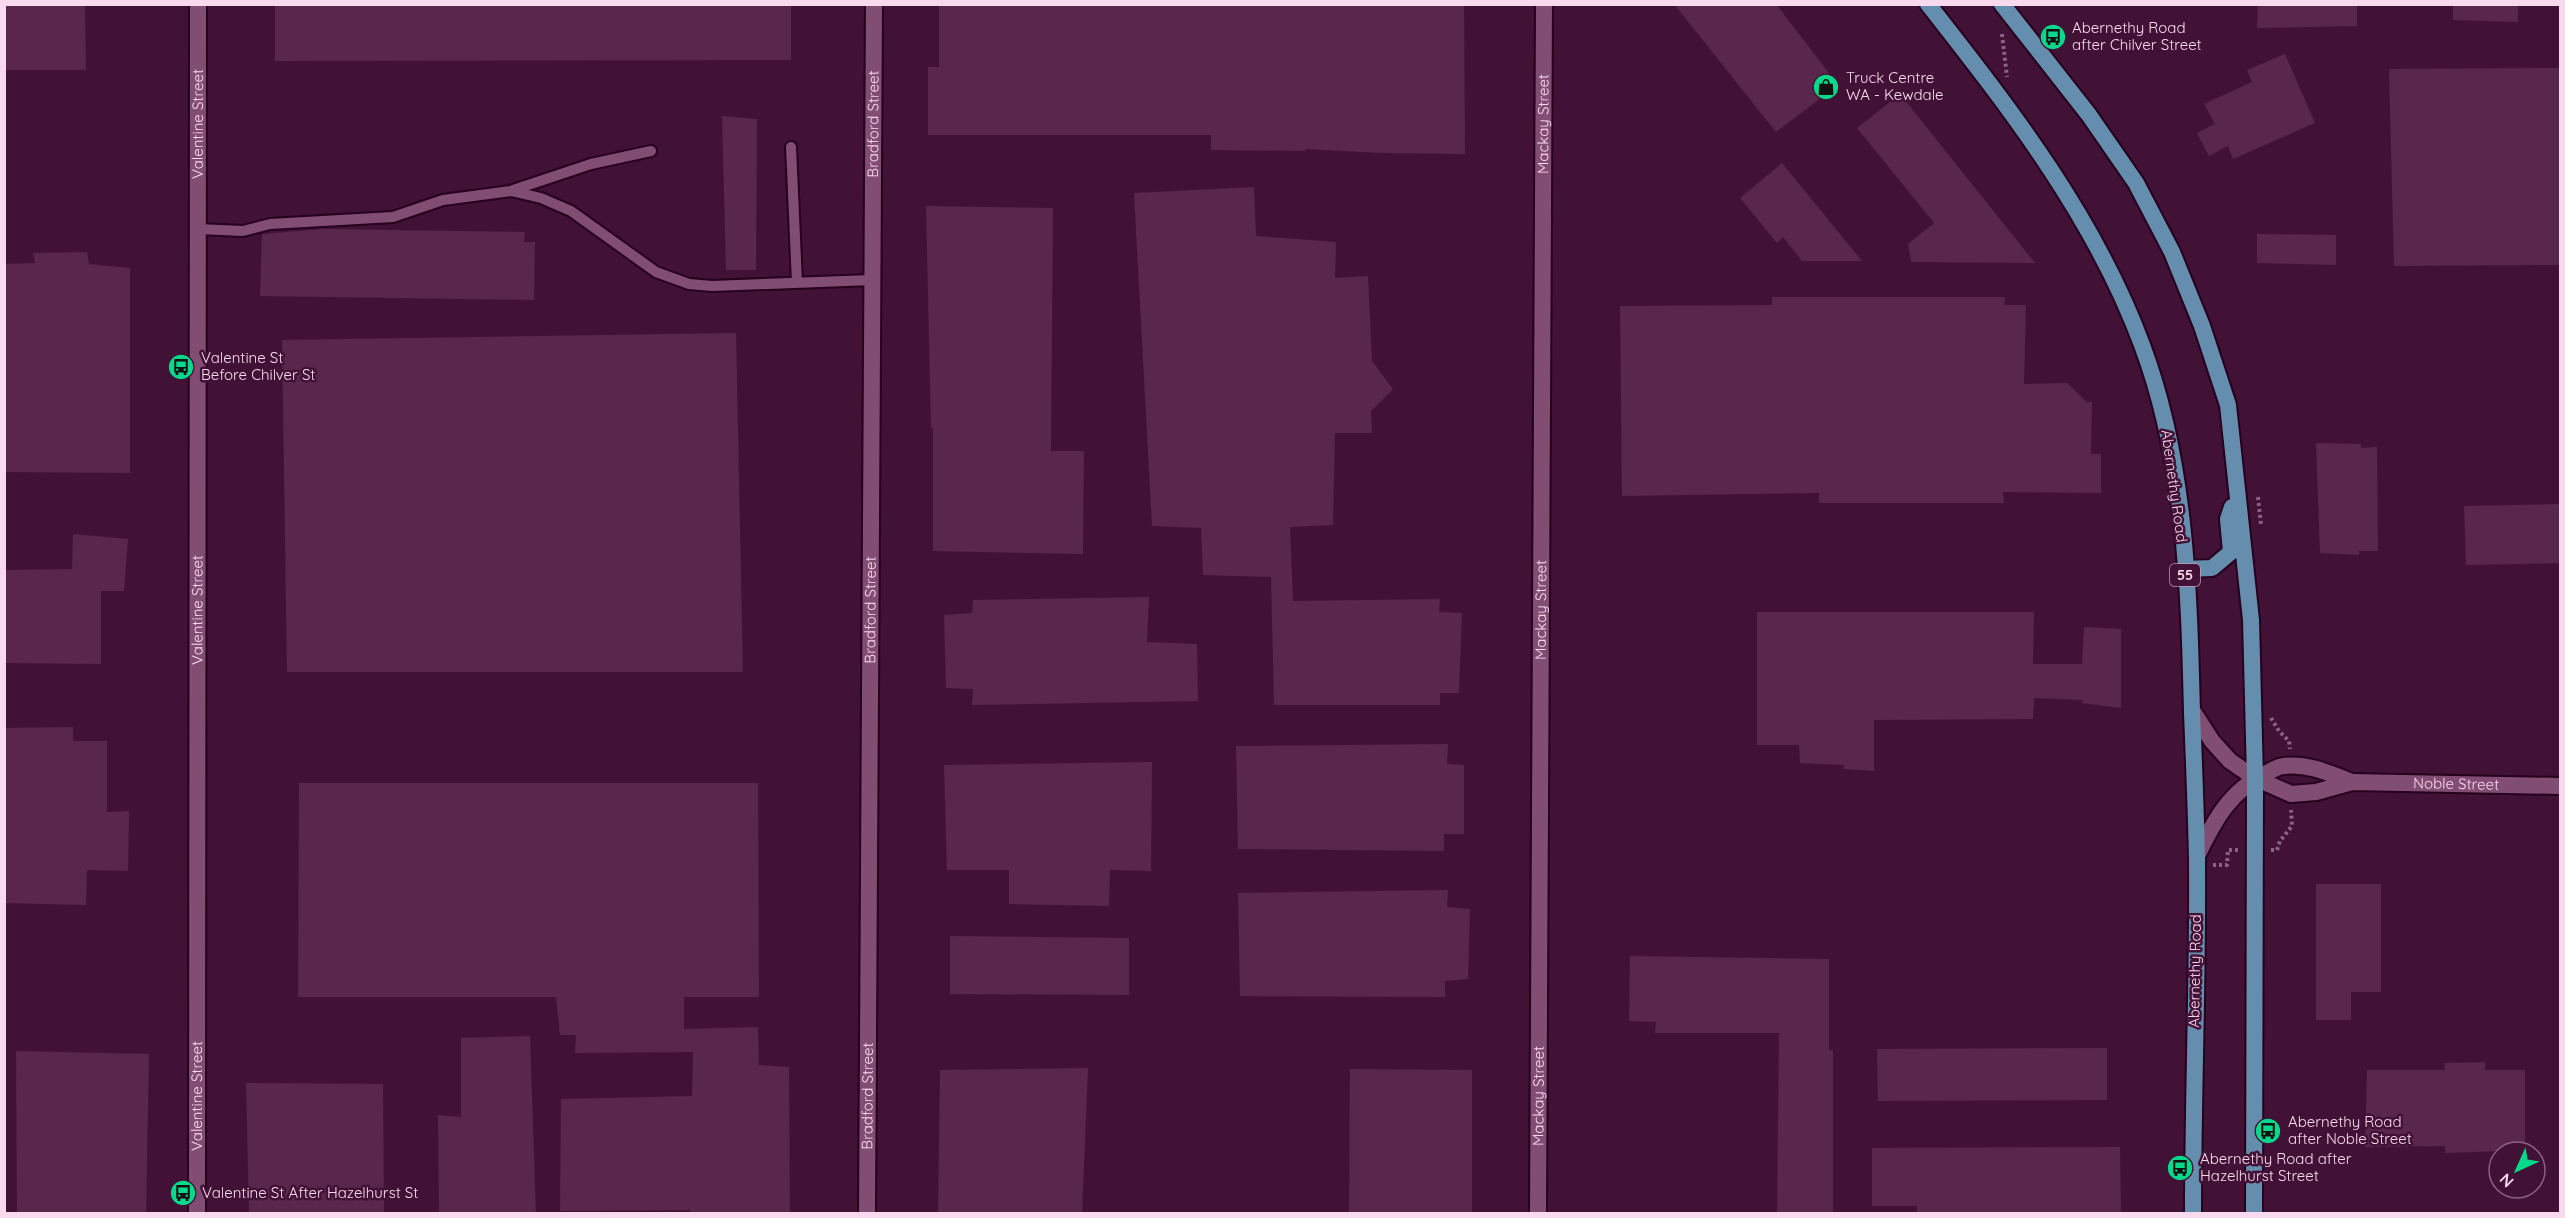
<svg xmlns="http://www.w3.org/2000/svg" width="2565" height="1218" font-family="Quicksand,sans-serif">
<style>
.building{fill:#59274c}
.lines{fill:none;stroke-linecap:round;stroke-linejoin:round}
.service-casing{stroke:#26001d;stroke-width:14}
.minor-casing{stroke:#26001d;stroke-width:20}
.primary-casing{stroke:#26001d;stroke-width:20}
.path{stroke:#8b6280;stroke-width:4;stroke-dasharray:3 3;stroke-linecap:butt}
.service{stroke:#824d73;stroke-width:10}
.minor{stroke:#824d73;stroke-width:16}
.primary{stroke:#658dad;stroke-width:16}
.labels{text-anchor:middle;stroke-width:5;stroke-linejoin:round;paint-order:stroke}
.shield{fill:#421236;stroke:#c29db7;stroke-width:1.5}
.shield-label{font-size:14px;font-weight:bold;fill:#f9d9ee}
.poi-label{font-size:15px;fill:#f9d9ee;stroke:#421236;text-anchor:start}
.street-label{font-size:15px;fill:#f9d9ee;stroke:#421236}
</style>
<rect width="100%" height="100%" fill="#421236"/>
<path class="building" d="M 4,4 L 85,4 L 86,70 L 4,70 Z
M 275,4 L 791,4 L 791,60 L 275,61 Z
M 939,4 L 1464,4 L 1465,154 L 1381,153 L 1306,149 L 1306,151 L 1211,150 L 1211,135 L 928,135 L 928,67 L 939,67 Z
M 1674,4 L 1776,4 L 1838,85 L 1776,132 Z
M 2258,4 L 2357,4 L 2357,26 L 2257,28 Z
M 2453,4 L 2518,4 L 2518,22 L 2453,20 Z
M 2285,54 L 2315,123 L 2233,159 L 2228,146 L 2209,156 L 2197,133 L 2215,124 L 2204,104 L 2252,82 L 2247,70 Z
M 2560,68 L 2560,265 L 2394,266 L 2389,69 Z
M 1900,94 L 2035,263 L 1911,262 L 1908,244 L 1934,223 L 1857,128 Z
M 722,116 L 757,119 L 756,270 L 726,270 Z
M 1782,163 L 1862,261 L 1802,261 L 1783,237 L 1777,243 L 1740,198 Z
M 1254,187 L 1256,236 L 1336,242 L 1335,278 L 1368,276 L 1372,361 L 1393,389 L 1371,411 L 1372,433 L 1335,433 L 1333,525 L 1290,527 L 1293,601 L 1440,599 L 1439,612 L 1462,613 L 1459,693 L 1440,693 L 1440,705 L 1274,705 L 1271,577 L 1203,575 L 1201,528 L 1152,526 L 1134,193 Z
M 926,206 L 1053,208 L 1051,451 L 1084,451 L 1083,554 L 933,551 L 933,428 L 931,428 Z
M 322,229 L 525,232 L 524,242 L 535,242 L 534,300 L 260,296 L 262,234 Z
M 2257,234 L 2336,235 L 2336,265 L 2257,263 Z
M 87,252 L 89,264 L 130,268 L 130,473 L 4,472 L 4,264 L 35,263 L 33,253 Z
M 1772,297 L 2005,297 L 2004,305 L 2026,305 L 2024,384 L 2067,383 L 2087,402 L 2092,402 L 2091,454 L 2101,454 L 2101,493 L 2003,492 L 2004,503 L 1819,503 L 1819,493 L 1622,496 L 1620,306 L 1772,305 Z
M 736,333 L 743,672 L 287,672 L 282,340 Z
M 2316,443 L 2361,444 L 2361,448 L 2377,447 L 2378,551 L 2359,551 L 2359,555 L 2320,553 Z
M 2560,504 L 2560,563 L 2466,565 L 2464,506 Z
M 73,534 L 128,539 L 124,591 L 101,591 L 101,664 L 4,663 L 4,570 L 72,569 Z
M 1149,597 L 1147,642 L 1197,644 L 1198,701 L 972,705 L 973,689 L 946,688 L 944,615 L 972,613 L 973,600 Z
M 1757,612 L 2034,612 L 2033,664 L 2082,664 L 2084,627 L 2121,629 L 2121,708 L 2082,703 L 2082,700 L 2034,698 L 2033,719 L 1874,720 L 1874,771 L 1844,769 L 1844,765 L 1800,763 L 1799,745 L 1757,745 Z
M 73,727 L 73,741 L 107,741 L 107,812 L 129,811 L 128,871 L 87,870 L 86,905 L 4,903 L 4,728 Z
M 1448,744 L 1447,764 L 1464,765 L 1464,834 L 1444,834 L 1444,851 L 1238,849 L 1236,746 Z
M 1152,762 L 1151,871 L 1110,870 L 1109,906 L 1009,904 L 1009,870 L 947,870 L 944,765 Z
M 299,783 L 758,783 L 759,997 L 684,997 L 684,1029 L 758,1027 L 759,1065 L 789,1067 L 790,1214 L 690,1214 L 690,1210 L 560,1211 L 561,1099 L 692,1096 L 693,1052 L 575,1053 L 576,1035 L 560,1035 L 556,997 L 298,997 Z
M 2316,884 L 2381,884 L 2381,992 L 2351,992 L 2351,1020 L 2316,1020 Z
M 1448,890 L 1447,907 L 1470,909 L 1468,979 L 1445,981 L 1445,997 L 1240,996 L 1238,893 Z
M 950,936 L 1129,938 L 1129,995 L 950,994 Z
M 1630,956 L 1829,959 L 1829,1050 L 1833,1050 L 1833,1214 L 1777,1214 L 1779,1033 L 1655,1033 L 1656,1022 L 1629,1021 Z
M 530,1036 L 536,1214 L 439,1214 L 438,1115 L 461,1117 L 461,1038 Z
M 2107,1048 L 2107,1100 L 1878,1101 L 1877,1049 Z
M 16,1051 L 149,1054 L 146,1214 L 17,1214 Z
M 2485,1062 L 2485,1070 L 2525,1070 L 2525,1145 L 2504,1144 L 2504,1151 L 2445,1153 L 2445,1146 L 2365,1147 L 2367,1070 L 2445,1070 L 2444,1063 Z
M 1088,1068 L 1082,1214 L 938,1214 L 940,1070 Z
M 1350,1069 L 1472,1070 L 1472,1214 L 1349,1214 Z
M 246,1083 L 383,1084 L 384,1214 L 249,1212 Z
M 2120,1147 L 2121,1214 L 1917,1214 L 1917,1206 L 1872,1206 L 1872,1148 Z"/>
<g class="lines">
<g class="service-casing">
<path id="service" d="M 791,147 L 797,283
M 513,190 L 591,164 L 651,151
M 198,229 L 243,231 L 270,224 L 393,217 L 443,200 L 511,191 L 541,198 L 571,211 L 656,272 L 689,284 L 712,286 L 872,280"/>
</g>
<g class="minor-casing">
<g id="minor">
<path id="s1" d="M 2192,710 L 2212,741 L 2230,761 L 2255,778 L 2291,794 L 2316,792 L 2352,782 L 2560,786"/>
<path d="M 2197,856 C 2214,821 2230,790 2267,773 C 2272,770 2279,766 2284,766 C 2308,763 2331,774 2352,782"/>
<path id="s2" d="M 197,1214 L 198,4"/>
<path id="s3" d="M 867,1214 L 874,4"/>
<path id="s4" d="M 1538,1214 L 1544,4"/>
</g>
</g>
<g class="primary-casing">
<path id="primary" d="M 1928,4 C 2012,111 2095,218 2142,345 C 2186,462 2189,590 2192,713 C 2194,762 2196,811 2197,860 C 2198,978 2193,1096 2193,1214
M 2002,4 L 2089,115 L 2136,183 L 2172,252 L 2202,326 L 2228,405 L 2251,620 L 2255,778 L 2254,1214
M 2185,569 L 2212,568 L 2231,552 L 2228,519 L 2232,507"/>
</g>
<path class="path" d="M 2002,34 L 2007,77
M 2258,497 L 2261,525
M 2271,718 L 2279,731 L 2289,741 L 2290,749
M 2271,850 L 2277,850 L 2280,841 L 2292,826 L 2291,810
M 2213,865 L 2227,865 L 2228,850 L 2240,850"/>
<use href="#service" class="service"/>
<use href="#minor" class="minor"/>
<use href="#primary" class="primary"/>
</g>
<defs>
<g id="bus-disc" transform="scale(1.35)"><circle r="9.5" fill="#05d98b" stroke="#421236"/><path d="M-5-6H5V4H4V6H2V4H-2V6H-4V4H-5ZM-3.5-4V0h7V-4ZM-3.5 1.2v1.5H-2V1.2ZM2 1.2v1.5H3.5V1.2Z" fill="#111"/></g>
<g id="shop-disc" transform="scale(1.35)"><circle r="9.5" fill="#05d98b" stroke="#421236"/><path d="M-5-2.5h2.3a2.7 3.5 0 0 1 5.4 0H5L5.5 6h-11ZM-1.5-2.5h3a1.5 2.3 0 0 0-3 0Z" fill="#111"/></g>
</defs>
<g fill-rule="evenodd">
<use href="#bus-disc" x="2053" y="37"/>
<use href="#shop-disc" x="1826" y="87"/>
<use href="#bus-disc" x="181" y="367"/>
<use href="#bus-disc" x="2268" y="1131"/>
<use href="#bus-disc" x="2180" y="1168"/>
<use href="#bus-disc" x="183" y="1193"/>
</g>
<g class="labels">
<rect class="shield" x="2170" y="564" width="30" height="22" rx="4.5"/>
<g class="shield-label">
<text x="2185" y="580">55</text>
</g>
<g class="poi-label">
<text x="2072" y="33">Abernethy Road<tspan x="2072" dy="17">after Chilver Street</tspan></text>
<text x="1846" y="83">Truck Centre<tspan x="1846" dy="17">WA - Kewdale</tspan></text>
<text x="201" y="363">Valentine St<tspan x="201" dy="17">Before Chilver St</tspan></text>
<text x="2288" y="1127">Abernethy Road<tspan x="2288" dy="17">after Noble Street</tspan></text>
<text x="2200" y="1164">Abernethy Road after<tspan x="2200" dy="17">Hazelhurst Street</tspan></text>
<text x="202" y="1198">Valentine St After Hazelhurst St</text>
</g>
<g class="street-label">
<text dy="5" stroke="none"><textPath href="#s2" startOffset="1090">Valentine Street</textPath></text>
<text dy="5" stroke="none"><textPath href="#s3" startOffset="1090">Bradford Street</textPath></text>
<text dy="5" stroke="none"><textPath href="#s4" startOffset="1090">Mackay Street</textPath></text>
<text transform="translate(2174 486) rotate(82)" y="5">Abernethy Road</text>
<text dy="5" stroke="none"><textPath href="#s2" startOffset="604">Valentine Street</textPath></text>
<text dy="5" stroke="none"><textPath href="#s3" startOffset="604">Bradford Street</textPath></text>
<text dy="5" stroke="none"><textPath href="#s4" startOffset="604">Mackay Street</textPath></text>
<text dy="5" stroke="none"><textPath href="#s1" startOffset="300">Noble Street</textPath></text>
<text transform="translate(2195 971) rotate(-89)" y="5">Abernethy Road</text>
<text dy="5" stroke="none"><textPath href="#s2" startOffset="118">Valentine Street</textPath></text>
<text dy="5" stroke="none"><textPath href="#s3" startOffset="118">Bradford Street</textPath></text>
<text dy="5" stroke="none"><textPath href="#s4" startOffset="118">Mackay Street</textPath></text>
</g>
</g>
<rect width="2565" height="1218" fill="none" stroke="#f9d9ee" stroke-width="12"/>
<g transform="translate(2517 1170) rotate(225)"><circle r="28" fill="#421236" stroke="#8b6280" stroke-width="1.5"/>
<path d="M0-4.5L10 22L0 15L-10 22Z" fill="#05d98b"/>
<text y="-9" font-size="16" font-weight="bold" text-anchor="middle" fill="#f9d9ee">N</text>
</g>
</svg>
